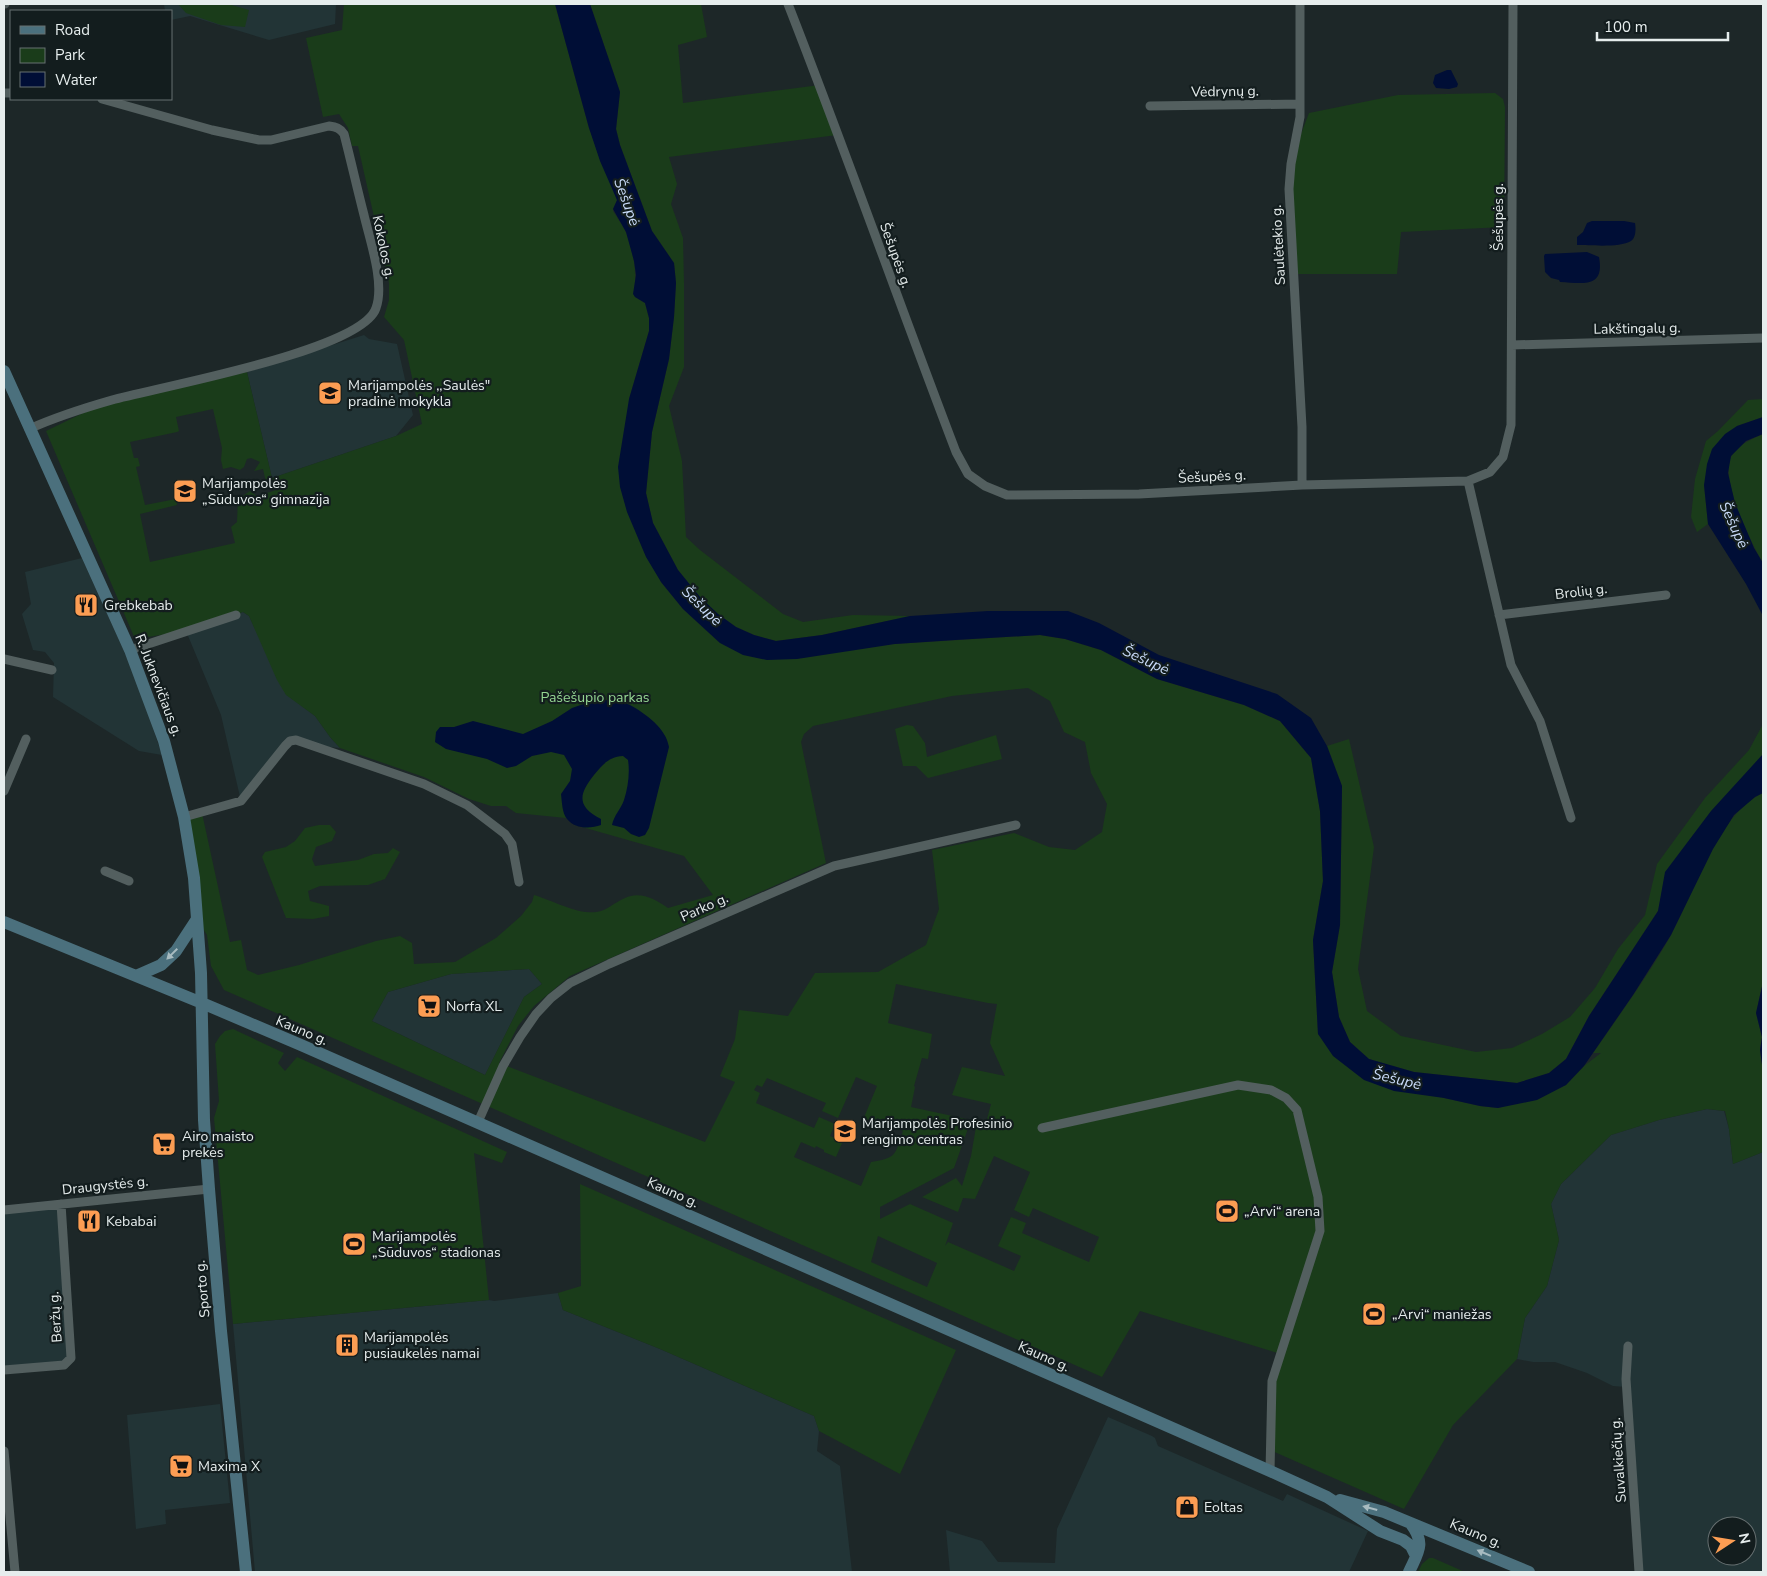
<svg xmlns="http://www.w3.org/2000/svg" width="1767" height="1576" font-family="'Nunito Sans',sans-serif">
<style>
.built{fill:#223436;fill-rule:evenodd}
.green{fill:#1a3c1a;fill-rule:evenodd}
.water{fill:#000e36}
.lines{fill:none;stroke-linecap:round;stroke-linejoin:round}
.street{stroke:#535f5f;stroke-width:9}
.secondary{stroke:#4b707d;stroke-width:12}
.oneway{fill:#a8bbc0}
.labels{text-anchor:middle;stroke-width:4.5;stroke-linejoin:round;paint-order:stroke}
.street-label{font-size:14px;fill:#e6eded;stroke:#131d1e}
.poi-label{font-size:14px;fill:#e6eded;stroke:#131d1e;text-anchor:start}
.park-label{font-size:14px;fill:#94d492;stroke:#131d1e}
.water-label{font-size:15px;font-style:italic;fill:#cadcfa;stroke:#131d1e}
</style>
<rect width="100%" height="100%" fill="#1d2728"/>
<path class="built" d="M 164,4 L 336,4 L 335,24 L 269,40 L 190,16 L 171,20 L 171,11 L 165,11 Z
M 364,335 L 369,339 L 397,344 L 413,415 L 396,436 L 272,478 L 247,372 Z
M 82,558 L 136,678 L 162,755 L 139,751 L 53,697 L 54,663 L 45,652 L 33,650 L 22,614 L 31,604 L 25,572 Z
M 243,612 L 249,616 L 286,694 L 315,716 L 330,737 L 340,748 L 317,746 L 296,740 L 241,801 L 221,715 L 186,631 Z
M 529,969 L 542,984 L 524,997 L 485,1075 L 372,1021 L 388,992 L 451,974 Z
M 1707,1109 L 1724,1111 L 1729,1129 L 1733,1164 L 1763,1152 L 1763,1572 L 1639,1572 L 1626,1387 L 1613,1386 L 1587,1373 L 1555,1362 L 1533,1362 L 1517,1359 L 1525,1318 L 1547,1286 L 1559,1240 L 1551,1204 L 1561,1184 L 1611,1135 L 1659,1120 ZM 1717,1526 L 1747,1526 L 1747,1556 L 1717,1556 Z
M 61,1204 L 71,1358 L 64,1365 L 4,1370 L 4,1210 Z
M 558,1293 L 563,1310 L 660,1349 L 814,1416 L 819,1431 L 817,1451 L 840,1466 L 852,1572 L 255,1572 L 233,1324 L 489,1300 L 494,1301 Z
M 220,1404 L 230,1503 L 165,1510 L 166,1524 L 136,1529 L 127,1415 Z
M 1108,1417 L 1152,1436 L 1155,1438 L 1158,1446 L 1283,1501 L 1287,1494 L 1368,1531 L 1349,1572 L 950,1572 L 946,1530 L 982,1541 L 998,1562 L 1055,1563 L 1057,1529 Z"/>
<path class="green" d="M 178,4 L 228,4 L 249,10 L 245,27 L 221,25 L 186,13 Z
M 344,4 L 555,4 L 589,128 L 617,200 C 617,203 613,208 613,211 C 614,213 625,228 627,235 C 631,247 635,261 635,274 C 636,284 633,287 635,297 L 645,303 L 649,318 L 649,331 L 629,399 L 661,582 L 683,609 L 720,643 L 895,644 L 1040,635 L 1065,639 L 1101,650 L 1157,679 L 1244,705 L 1280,721 L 1311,758 L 1320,811 L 1323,881 L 1313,940 L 1318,1034 L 1444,1098 L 1480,1106 L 1498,1108 L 1566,1085 L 1584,1066 L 1601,1053 L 1593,1053 C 1620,1014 1648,976 1671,935 C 1694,893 1718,813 1763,793 L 1763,982 L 1756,1013 L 1762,1037 L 1760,1050 L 1763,1072 L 1763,1152 L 1733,1164 L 1729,1129 L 1725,1111 L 1707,1109 L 1659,1120 L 1611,1135 L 1561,1184 L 1551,1204 L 1559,1240 L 1547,1286 L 1525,1318 L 1517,1359 L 1453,1425 L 1404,1509 L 1270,1450 L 1272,1381 L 1281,1354 L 1140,1311 L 1102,1377 L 224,990 L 211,966 L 207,935 L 197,919 L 184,817 L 202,813 L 230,942 L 241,940 L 247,970 L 258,975 L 299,965 L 376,941 L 400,936 L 412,943 L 414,964 L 455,962 L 496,938 L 521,916 L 532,902 L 534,895 C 547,899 573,911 586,912 C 606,914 609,905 625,898 C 640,891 655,899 668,908 L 713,895 L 684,856 L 575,825 L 566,818 L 516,813 L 506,806 L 491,806 L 469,799 L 424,777 L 340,748 L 330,737 L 315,716 L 286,695 L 277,680 L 249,616 L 243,612 L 186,631 L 135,639 L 46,431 L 108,401 L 247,372 L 272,478 L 396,436 L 422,424 L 404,340 L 384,317 L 389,300 L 389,283 L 358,146 L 352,146 L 348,128 L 339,114 L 323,117 L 306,38 L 342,30 ZM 213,409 L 222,448 L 221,460 L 223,469 L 231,467 L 240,470 L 244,467 L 247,459 L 251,458 L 260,462 L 254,471 L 263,469 L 266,482 L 257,484 L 261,488 L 273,485 L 276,490 L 267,493 L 262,500 L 250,491 L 238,499 L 237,522 L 231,527 L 235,543 L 150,562 L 140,514 L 177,505 L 176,499 L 145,505 L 136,467 L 140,466 L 138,458 L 134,458 L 130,442 L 177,432 L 179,431 L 176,417 ZM 1028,688 L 1050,701 L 1064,732 L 1085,742 L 1091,773 L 1107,804 L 1102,832 L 1075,850 L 1049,847 L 1014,833 L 932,850 L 939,909 L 926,945 L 878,972 L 815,973 L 788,1016 L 739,1010 L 735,1039 L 720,1076 L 735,1082 L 705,1142 L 499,1063 L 518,1026 L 534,1006 L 570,976 L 826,863 L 801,742 L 804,734 L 813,726 L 952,696 ZM 529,969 L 542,984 L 524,997 L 485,1075 L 372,1021 L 388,992 L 451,974 ZM 896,984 L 988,1003 L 997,1004 L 990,1043 L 1005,1076 L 962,1067 L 952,1095 L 991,1104 L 986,1123 L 977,1121 L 971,1156 L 962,1186 L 956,1178 L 922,1197 L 958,1212 L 963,1198 L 975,1199 L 994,1156 L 1030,1172 L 1014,1210 L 1029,1217 L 1033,1208 L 1099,1237 L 1089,1262 L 1022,1233 L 1026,1223 L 1011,1217 L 998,1246 L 1021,1256 L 1014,1271 L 948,1242 L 945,1246 L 953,1223 L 910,1204 L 880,1219 L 880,1207 L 954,1168 L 971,1120 L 911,1107 L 915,1087 L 914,1086 L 922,1058 L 928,1059 L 932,1034 L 888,1023 ZM 856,1077 L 877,1086 L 863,1120 L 874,1125 L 877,1118 L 903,1131 C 895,1155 897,1158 871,1162 L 861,1186 L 794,1157 L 801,1142 L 815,1148 L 816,1146 L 824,1150 L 824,1152 L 836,1157 L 843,1141 L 830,1136 L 835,1124 L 819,1117 L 814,1128 L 756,1103 L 760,1093 L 754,1090 L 757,1085 L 762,1087 L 767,1078 L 826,1103 L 822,1111 L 838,1118 ZM 878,1236 L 937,1263 L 927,1287 L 871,1262 Z
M 590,4 L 701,4 L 707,37 L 678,45 L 683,103 L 820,85 L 837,135 L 669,157 L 677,184 L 671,204 L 683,238 L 684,283 L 684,367 L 669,406 L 682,461 L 686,537 L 700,550 L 783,614 L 803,622 L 853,615 L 910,616 L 822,635 L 776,641 L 754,635 L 736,627 L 718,614 L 700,597 L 678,570 L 653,523 L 646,493 L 652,432 L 669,359 L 674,317 L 676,283 L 674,263 L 652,231 L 620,145 L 616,129 L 620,92 Z
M 1495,93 L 1503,99 L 1505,107 L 1504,227 L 1401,232 L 1397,274 L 1294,274 L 1287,171 L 1309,113 L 1398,95 Z
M 1763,399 L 1763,417 L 1737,426 L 1704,485 L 1708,524 L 1697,532 L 1691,517 L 1695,479 L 1706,441 L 1718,431 L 1748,400 Z
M 1763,434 L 1763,563 C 1751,542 1718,478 1732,455 C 1739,444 1752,439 1763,434 Z
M 1763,675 L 1763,754 L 1666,872 L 1658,911 L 1589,1016 L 1566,1059 L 1549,1073 L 1517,1083 L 1414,1072 L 1369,1059 L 1350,1042 L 1339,1017 L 1332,972 L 1340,925 L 1342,786 L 1327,746 L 1349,739 L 1374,847 L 1358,969 L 1367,1011 L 1401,1036 L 1476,1052 L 1512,1048 L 1542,1034 L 1570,1017 L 1595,988 L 1618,949 L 1645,915 L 1657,864 L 1705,798 L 1749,750 L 1763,724 L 1762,676 Z
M 907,725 L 913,726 L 925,743 L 927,757 L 996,735 L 1002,759 L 928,778 L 916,766 L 903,766 L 895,729 Z
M 319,825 L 330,825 L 336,832 L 332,841 L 316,847 L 312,859 L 315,866 L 358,860 L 374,854 L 388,853 L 393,848 L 400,852 L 385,879 L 368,885 L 320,886 L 308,891 L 310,901 L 329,906 L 329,916 L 313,919 L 286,918 L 262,857 L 265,852 L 286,847 L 295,841 L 305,828 Z
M 233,1029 L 284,1053 L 278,1063 L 285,1071 L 297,1057 L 507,1152 L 502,1163 L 474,1153 L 489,1300 L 233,1324 L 214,1118 L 219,1101 L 215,1044 L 220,1036 L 225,1031 Z
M 580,1184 L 956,1350 L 900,1474 L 819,1431 L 814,1416 L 660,1349 L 563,1310 L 558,1293 L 581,1286 Z
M 1429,1558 L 1433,1558 L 1465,1572 L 1418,1572 L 1422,1564 Z"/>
<path class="water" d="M 555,4 L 590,4 L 620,92 L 616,129 L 620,145 L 652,231 L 674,263 L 676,283 L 674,317 L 669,359 L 652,432 L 646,493 L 653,523 L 678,570 L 700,597 L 718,614 L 736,627 L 754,635 L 776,641 L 822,635 L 910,616 L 988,611 L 1068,611 L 1099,623 L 1159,655 L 1277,694 L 1311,718 L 1327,746 L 1342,786 L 1340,925 L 1332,972 L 1339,1017 L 1350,1042 L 1369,1059 L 1414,1072 L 1517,1083 L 1549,1073 L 1566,1059 L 1589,1016 L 1658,911 L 1665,872 L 1711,811 L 1763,754 L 1763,793 L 1755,797 L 1734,815 L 1713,849 L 1671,935 L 1633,995 L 1584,1066 L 1566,1085 L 1537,1100 L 1498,1108 L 1480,1106 L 1444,1098 L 1394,1091 L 1364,1080 L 1333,1056 L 1318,1034 L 1313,940 L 1323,881 L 1320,811 L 1311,758 L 1280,721 L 1244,705 L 1157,679 L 1101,650 L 1065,639 L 1040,635 L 955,640 L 895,644 L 797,659 L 767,660 L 743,655 L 720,643 L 683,609 L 661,582 L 646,557 L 627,512 L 620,487 L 618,467 L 629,399 L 649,331 L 649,318 L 645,303 L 635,297 L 633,294 L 636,275 L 634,261 L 626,232 L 613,209 L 617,200 L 600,161 L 589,128 Z
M 1447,70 L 1451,70 L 1458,84 L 1457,87 L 1449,89 L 1436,88 L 1433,83 L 1435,75 Z
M 1592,221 L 1624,221 L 1635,223 C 1636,228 1636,238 1631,241 C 1620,248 1590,245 1577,245 L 1577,237 L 1583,232 L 1587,223 Z
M 1587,252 L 1599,257 C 1605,289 1582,283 1560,282 L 1559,280 L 1551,278 L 1545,272 L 1544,256 L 1545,254 Z
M 1763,417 L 1763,434 L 1746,441 L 1731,456 L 1728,473 L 1735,503 L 1754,548 L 1763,563 L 1763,616 L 1746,584 L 1708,524 L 1704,485 L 1707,464 L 1712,449 L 1725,434 L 1737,426 Z
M 595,700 C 606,700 619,700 630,705 C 646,714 666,728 669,747 L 649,828 L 645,835 L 639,837 L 631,834 L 624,828 L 612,825 C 614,815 621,809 624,800 C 628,788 630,773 628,760 L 623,756 C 609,757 603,764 594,775 C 579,794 576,806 601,819 L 601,825 C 590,829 575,829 567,819 C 562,813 562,802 561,794 L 570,781 L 572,769 L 564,755 L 551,752 L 532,756 L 516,766 L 507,768 L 487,759 L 446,749 L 435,742 L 436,732 L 440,727 L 454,727 L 473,721 L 523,734 L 552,721 L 572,708 Z
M 1763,982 L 1763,1072 L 1760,1050 L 1762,1037 L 1756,1013 Z"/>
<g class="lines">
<path class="street" d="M 4,4 L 5,4
M 788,4 C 846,152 899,303 956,452 L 968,474 L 985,486 L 1007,495 L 1139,494 L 1302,485 L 1468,481 L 1490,472 L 1503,457 L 1511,425 L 1513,4
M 1300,4 L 1300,117 L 1291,164 L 1289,189 L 1302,427 L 1302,485
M 4,93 L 11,93
M 1150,106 L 1300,104
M 1512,345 L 1763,338
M 29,429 C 56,417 84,408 112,400 C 158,387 362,351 376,308 C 385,283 370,241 364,215 C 357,188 351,161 344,134 C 340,128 336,127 329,126 L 271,140 L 259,140 L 212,130 L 102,99
M 1468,481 L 1511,665 L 1540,721 L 1571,818
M 1499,615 L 1666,595
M 130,650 L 236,615
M 4,659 L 52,670
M 4,791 L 26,739
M 184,817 L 241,801 L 285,746 L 290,741 L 296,740 L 424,784 L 467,805 L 505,834 L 512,844 L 519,882
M 105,871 L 129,881
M 478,1122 L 503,1066 L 520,1037 L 536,1014 L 551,998 L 570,983 L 609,964 L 834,866 L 1016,825
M 1042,1128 L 1238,1085 L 1271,1090 L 1286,1098 L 1297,1110 L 1318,1197 L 1320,1231 L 1272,1381 L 1270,1471
M 4,1210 L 209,1189
M 1628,1346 L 1626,1379 L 1639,1572
M 4,1370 L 64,1365 L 71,1358 L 61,1204
M 4,1451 L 15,1572"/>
<path class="secondary" d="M 4,371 L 130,650 L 164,741 L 184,817 L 194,878 L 201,973 L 204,1120 L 209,1189 L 221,1331 L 246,1572
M 4,922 L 202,1003 L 301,1045 L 1270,1471 L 1327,1497 L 1380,1531 L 1403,1540 L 1411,1546 L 1416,1556
M 136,976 L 161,965 L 176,951 L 197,919
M 1340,1500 L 1384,1512 L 1529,1572
M 1409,1572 C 1418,1552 1426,1544 1411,1524"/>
</g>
<defs><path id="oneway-solid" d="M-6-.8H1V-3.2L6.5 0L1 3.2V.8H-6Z" transform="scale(1.25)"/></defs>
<g class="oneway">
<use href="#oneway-solid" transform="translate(172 954) rotate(135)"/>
<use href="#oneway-solid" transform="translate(1370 1508) rotate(-165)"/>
<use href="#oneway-solid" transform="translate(1484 1553) rotate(-157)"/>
</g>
<defs>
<g id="school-square" transform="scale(1.25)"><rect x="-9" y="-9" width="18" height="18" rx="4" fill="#fc9d53" stroke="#131d1e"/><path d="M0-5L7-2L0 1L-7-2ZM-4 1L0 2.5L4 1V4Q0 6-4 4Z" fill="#111"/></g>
<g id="restaurant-square" transform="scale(1.25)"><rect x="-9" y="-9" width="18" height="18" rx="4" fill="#fc9d53" stroke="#131d1e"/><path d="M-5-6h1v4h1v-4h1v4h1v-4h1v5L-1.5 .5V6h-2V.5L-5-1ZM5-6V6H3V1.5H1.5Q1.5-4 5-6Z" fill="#111"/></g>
<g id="supermarket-square" transform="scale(1.25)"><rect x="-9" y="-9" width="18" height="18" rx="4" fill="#fc9d53" stroke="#131d1e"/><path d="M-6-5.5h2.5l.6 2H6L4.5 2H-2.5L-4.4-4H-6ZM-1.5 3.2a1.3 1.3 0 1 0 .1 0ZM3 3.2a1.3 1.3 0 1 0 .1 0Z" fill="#111"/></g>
<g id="university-square" transform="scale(1.25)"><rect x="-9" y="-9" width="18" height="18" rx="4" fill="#fc9d53" stroke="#131d1e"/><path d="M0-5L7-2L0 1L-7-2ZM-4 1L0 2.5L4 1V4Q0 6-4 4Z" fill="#111"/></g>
<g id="stadium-square" transform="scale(1.25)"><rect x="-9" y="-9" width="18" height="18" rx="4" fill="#fc9d53" stroke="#131d1e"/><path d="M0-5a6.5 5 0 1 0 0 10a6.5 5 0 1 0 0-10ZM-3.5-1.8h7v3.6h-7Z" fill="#111"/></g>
<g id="building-square" transform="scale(1.25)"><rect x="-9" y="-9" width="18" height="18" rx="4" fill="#fc9d53" stroke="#131d1e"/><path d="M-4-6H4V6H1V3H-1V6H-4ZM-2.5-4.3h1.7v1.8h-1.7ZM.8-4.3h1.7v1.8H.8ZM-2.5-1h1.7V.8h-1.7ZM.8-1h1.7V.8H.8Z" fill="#111"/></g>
<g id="shop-square" transform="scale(1.25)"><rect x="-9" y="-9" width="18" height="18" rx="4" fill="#fc9d53" stroke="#131d1e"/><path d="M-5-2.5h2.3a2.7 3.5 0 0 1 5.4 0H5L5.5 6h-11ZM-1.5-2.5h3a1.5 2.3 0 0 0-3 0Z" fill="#111"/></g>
</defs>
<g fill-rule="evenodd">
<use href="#school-square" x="330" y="393"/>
<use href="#school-square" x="185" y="491"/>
<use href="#restaurant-square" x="86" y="605"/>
<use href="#supermarket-square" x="429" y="1006"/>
<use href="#university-square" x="845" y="1131"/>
<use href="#supermarket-square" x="164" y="1144"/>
<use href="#stadium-square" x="1227" y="1211"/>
<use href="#restaurant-square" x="89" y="1221"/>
<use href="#stadium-square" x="354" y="1244"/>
<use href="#stadium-square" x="1374" y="1314"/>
<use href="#building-square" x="347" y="1345"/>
<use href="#supermarket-square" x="181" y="1466"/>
<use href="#shop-square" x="1187" y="1507"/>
</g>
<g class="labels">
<g class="street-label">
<text transform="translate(1225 91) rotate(-1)" y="5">Vėdrynų g.</text>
<text transform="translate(1498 217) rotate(-90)" y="5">Šešupės g.</text>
<text transform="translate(1278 245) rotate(-93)" y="5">Saulėtekio g.</text>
<text transform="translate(384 247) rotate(78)" y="5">Kokolos g.</text>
<text transform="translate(896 255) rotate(70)" y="5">Šešupės g.</text>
<text transform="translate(1637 328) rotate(-1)" y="5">Lakštingalų g.</text>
<text transform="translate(1212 476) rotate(-3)" y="5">Šešupės g.</text>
<text transform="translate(1581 591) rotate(-7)" y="5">Brolių g.</text>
<text transform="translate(159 685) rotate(69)" y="5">R. Juknevičiaus g.</text>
<text transform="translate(704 907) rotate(-24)" y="5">Parko g.</text>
<text transform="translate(302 1030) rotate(23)" y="5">Kauno g.</text>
<text transform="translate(105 1185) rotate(-6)" y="5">Draugystės g.</text>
<text transform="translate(673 1192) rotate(24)" y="5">Kauno g.</text>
<text transform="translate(202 1289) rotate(-95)" y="5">Sporto g.</text>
<text transform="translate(55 1317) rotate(-94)" y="5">Beržų g.</text>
<text transform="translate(1044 1356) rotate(24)" y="5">Kauno g.</text>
<text transform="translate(1618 1460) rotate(-94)" y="5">Suvalkiečių g.</text>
<text transform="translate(1476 1533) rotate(23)" y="5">Kauno g.</text>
</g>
<g class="poi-label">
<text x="348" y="390">Marijampolės ,,Saulės"<tspan x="348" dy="16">pradinė mokykla</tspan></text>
<text x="202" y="488">Marijampolės<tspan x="202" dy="16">„Sūduvos“ gimnazija</tspan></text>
<text x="104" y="610">Grebkebab</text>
<text x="446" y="1011">Norfa XL</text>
<text x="862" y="1128">Marijampolės Profesinio<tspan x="862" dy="16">rengimo centras</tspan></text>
<text x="182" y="1141">Airo maisto<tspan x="182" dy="16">prekės</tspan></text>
<text x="1244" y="1216">„Arvi“ arena</text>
<text x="106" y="1226">Kebabai</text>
<text x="372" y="1241">Marijampolės<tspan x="372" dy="16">„Sūduvos“ stadionas</tspan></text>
<text x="1392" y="1319">„Arvi“ maniežas</text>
<text x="364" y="1342">Marijampolės<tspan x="364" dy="16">pusiaukelės namai</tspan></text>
<text x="198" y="1471">Maxima X</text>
<text x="1204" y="1512">Eoltas</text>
</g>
<g class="park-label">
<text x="595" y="702">Pašešupio parkas</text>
</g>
<g class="water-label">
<text transform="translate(627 202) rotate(70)" y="5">Šešupė</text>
<text transform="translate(1734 525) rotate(65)" y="5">Šešupė</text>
<text transform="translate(702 606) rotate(44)" y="5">Šešupė</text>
<text transform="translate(1146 660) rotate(25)" y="5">Šešupė</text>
<text transform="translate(1397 1079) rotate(13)" y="5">Šešupė</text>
</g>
</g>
<rect width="1767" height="1576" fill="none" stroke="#e6eded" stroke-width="10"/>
<rect x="10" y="10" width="162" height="90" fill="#131d1e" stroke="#677071"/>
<rect x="20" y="26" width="25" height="8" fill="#4b707d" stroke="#677071"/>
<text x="55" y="35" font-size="15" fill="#e6eded">Road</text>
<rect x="20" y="48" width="25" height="15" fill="#1a3c1a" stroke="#677071"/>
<text x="55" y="60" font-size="15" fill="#e6eded">Park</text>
<rect x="20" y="72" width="25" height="15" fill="#000e36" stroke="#677071"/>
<text x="55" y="85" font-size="15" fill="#e6eded">Water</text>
<g transform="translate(1732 1541) rotate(78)"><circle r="24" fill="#131d1e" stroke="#677071"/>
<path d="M0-4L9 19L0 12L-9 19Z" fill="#fc9d53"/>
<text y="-8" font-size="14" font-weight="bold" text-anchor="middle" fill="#e6eded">N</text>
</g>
<path d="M1597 32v8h131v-8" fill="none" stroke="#e6eded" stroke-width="2.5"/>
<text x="1604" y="32" font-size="15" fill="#e6eded" stroke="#131d1e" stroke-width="4" paint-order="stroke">100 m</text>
</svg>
